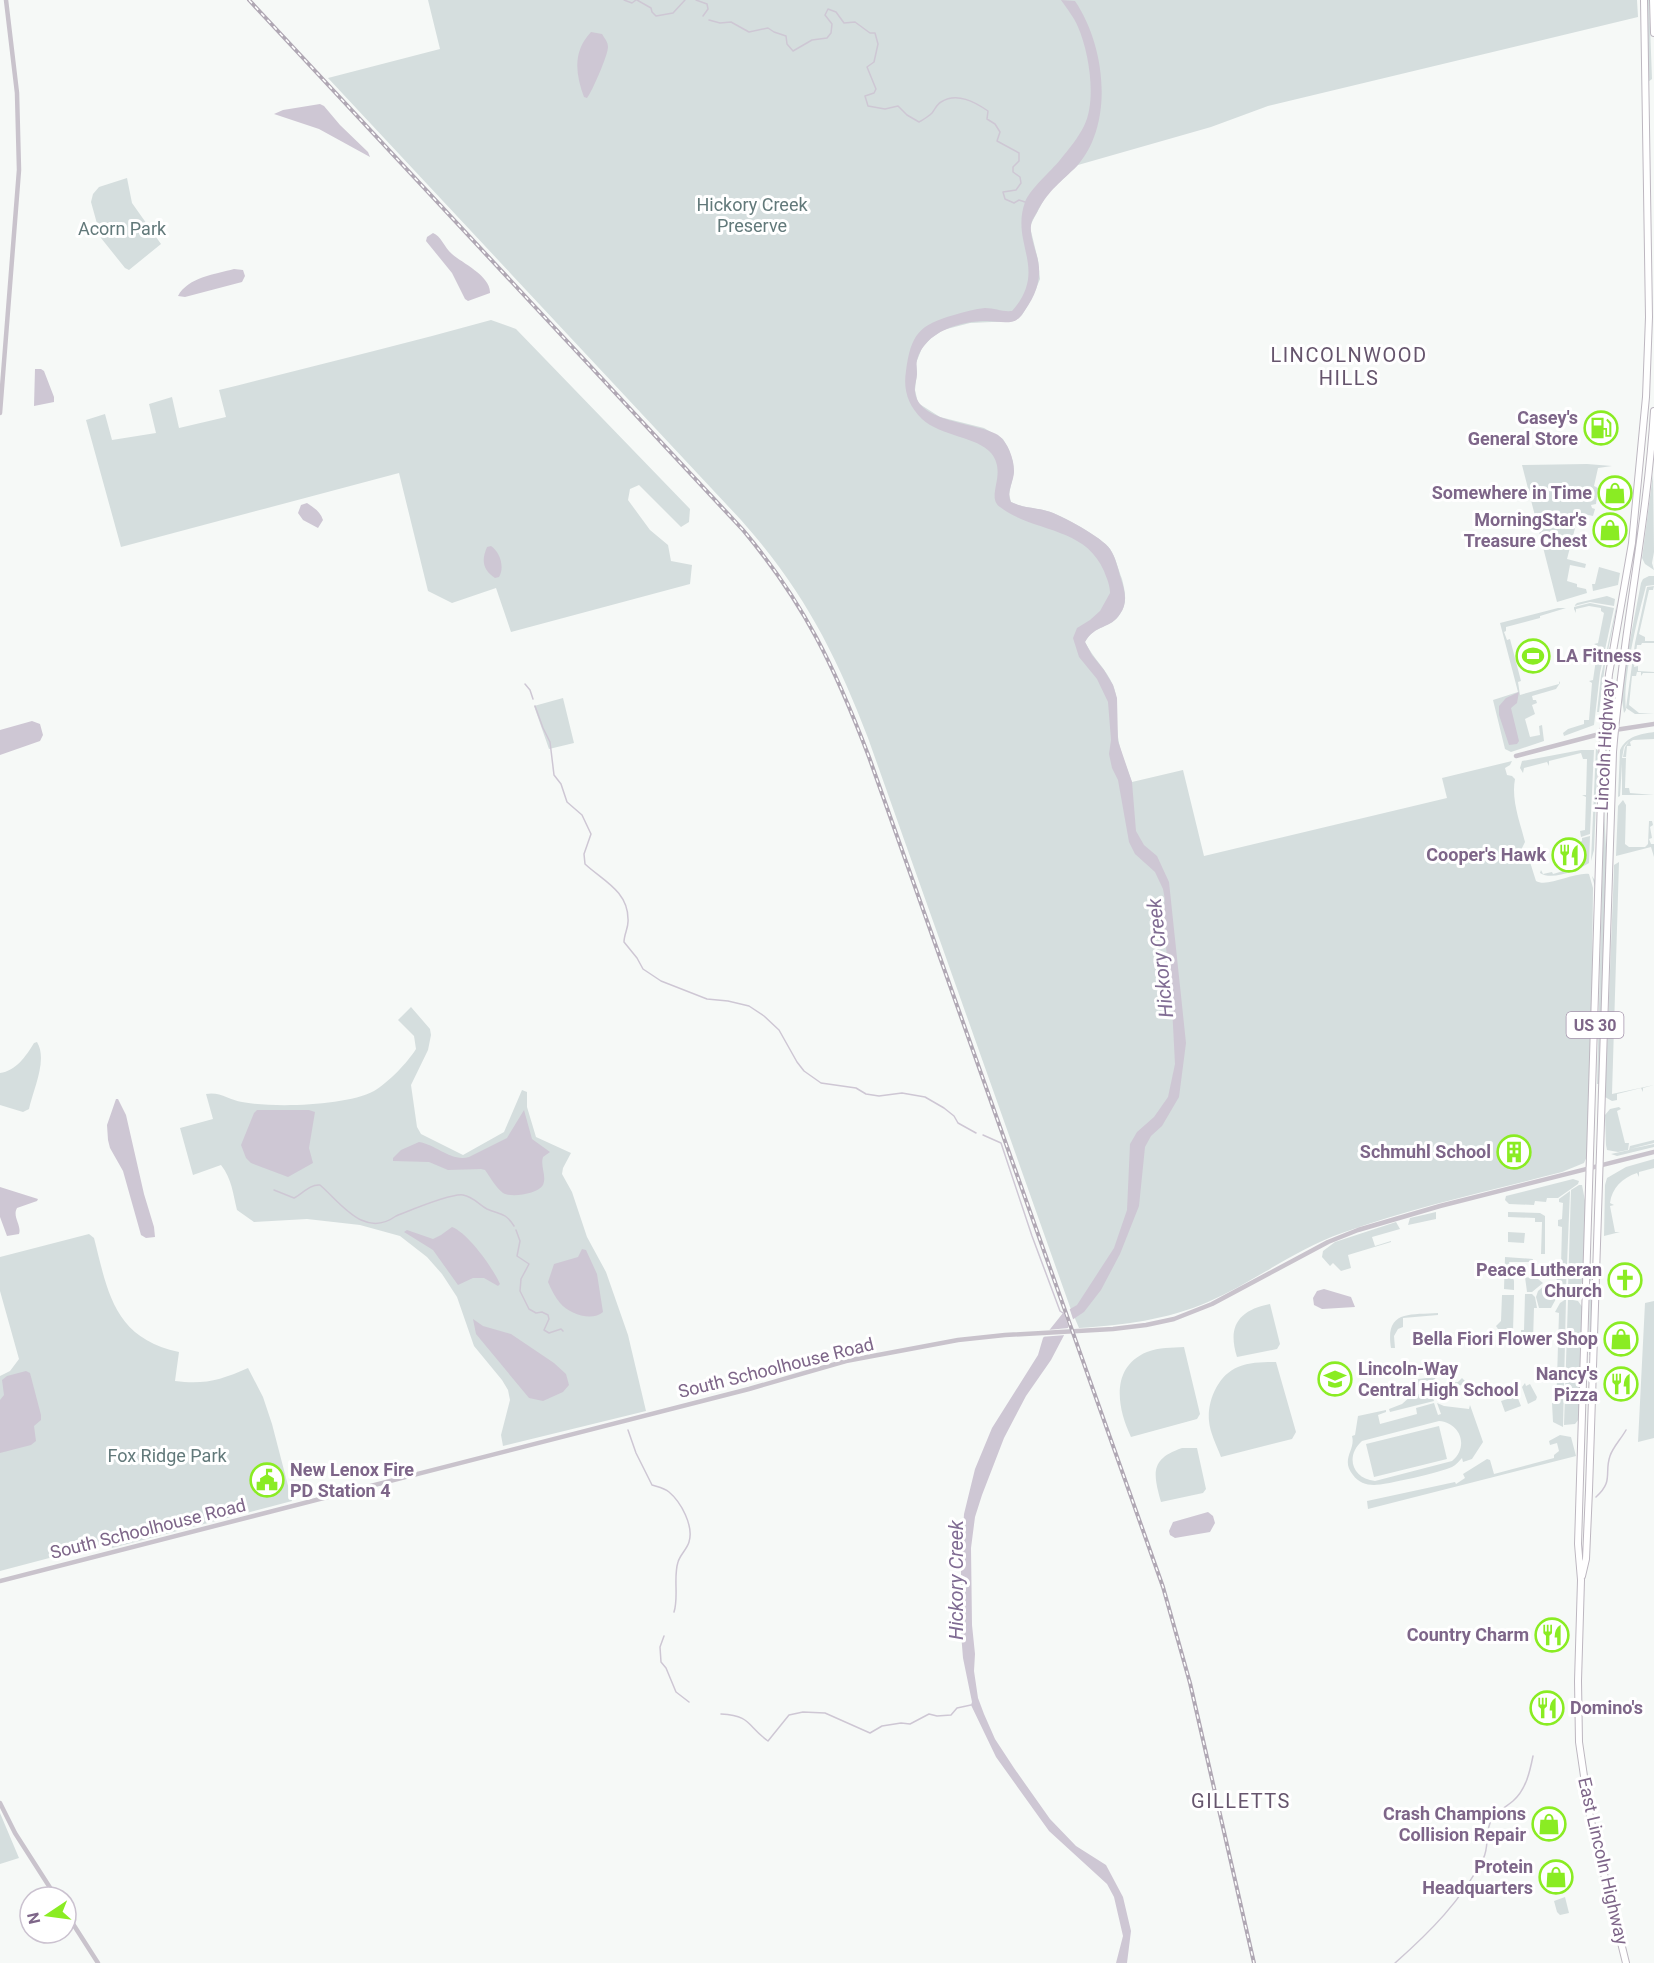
<svg xmlns="http://www.w3.org/2000/svg" width="1654" height="1963" font-family="Roboto,sans-serif">
<style>
.green{fill:#d5dede;fill-rule:evenodd}
.water{fill:#cec7d4}
.pier{fill:#f6f9f7}
.lines{fill:none;stroke-linecap:round;stroke-linejoin:round}
.stream{stroke:#cec7d4;stroke-width:1.5}
.major-casing{stroke:#bdb7c0;stroke-width:8}
.minor{stroke:#c9c3cc;stroke-width:4.5}
.major{stroke:#fff;stroke-width:6}
.rail-casing{stroke:#b0a8b4;stroke-width:4}
.rail{stroke:#fff;stroke-width:1.5;stroke-dasharray:4.5;stroke-linecap:butt}
.labels{text-anchor:middle;stroke-width:6;stroke-linejoin:round;paint-order:stroke}
.shield{fill:#fff;stroke:#a594ac;stroke-width:1.5}
.shield-label{font-size:16px;font-weight:bold;fill:#7e6689}
.park-label{font-size:18px;fill:#62797a;stroke:#fff}
.poi-label{font-size:18px;font-weight:bold;fill:#7e6689;stroke:#fff;text-anchor:end}
.street-label{font-size:18px;fill:#7e6689;stroke:#fff}
.neighbourhood-label{font-size:20px;letter-spacing:1.5px;fill:#66556d;stroke:#fff}
.water-label{font-size:20px;font-style:italic;fill:#806c93;stroke:#fff}
</style>
<rect width="100%" height="100%" fill="#f6f9f7"/>
<path class="green" d="M 428,0 L 1637,0 L 1638,17 L 1268,106 L 1211,127 L 1078,165 L 1047,194 L 1033,220 L 1030,227 L 1038,260 L 1040,279 L 1033,296 L 1022,315 L 1014,321 L 970,323 L 943,330 L 930,339 L 922,348 L 916,363 L 917,372 L 915,390 L 918,403 L 940,417 L 984,428 L 1003,439 L 1009,450 L 1013,462 L 1014,472 L 1009,494 L 1011,502 C 1023,508 1034,507 1047,511 C 1060,514 1103,538 1110,549 C 1116,558 1118,569 1122,579 C 1125,591 1128,603 1120,614 C 1111,629 1095,624 1085,642 C 1093,658 1106,669 1113,685 C 1120,702 1115,720 1118,737 C 1120,752 1127,768 1132,782 L 1183,770 L 1204,856 L 1447,798 L 1442,778 L 1512,761 L 1510,765 L 1505,768 L 1507,775 L 1512,776 L 1515,779 C 1511,800 1520,822 1525,842 L 1522,848 L 1523,854 L 1530,862 L 1536,881 C 1547,888 1574,872 1589,874 L 1593,888 L 1592,979 L 1595,887 L 1592,876 L 1596,882 L 1588,1154 L 1584,1163 L 1562,1172 C 1489,1191 1413,1207 1342,1233 C 1294,1250 1254,1282 1208,1302 C 1166,1320 1124,1325 1079,1328 L 1070,1307 L 868,738 C 835,652 803,590 741,520 L 328,78 L 440,49 Z
M 1647,0 L 1649,0 L 1652,79 L 1648,82 Z
M 127,178 L 132,203 L 161,244 L 129,270 L 125,268 L 101,238 L 91,202 L 93,194 L 99,187 Z
M 491,320 L 516,329 L 690,509 L 689,522 L 681,527 L 639,485 L 630,489 L 628,500 L 650,530 L 668,545 L 671,561 L 692,565 L 690,584 L 511,632 L 496,588 L 452,603 L 428,591 L 399,473 L 121,547 L 86,420 L 105,414 L 112,440 L 156,433 L 149,404 L 172,397 L 179,428 L 226,417 L 219,390 C 310,367 401,345 491,320 Z
M 1587,464 L 1612,466 L 1598,468 L 1594,486 L 1598,488 L 1596,504 L 1591,505 L 1592,508 L 1595,509 L 1593,516 L 1579,513 L 1567,559 L 1586,564 L 1585,568 L 1570,565 L 1567,581 L 1577,584 L 1577,587 L 1586,589 L 1587,593 L 1557,602 L 1522,465 Z
M 1653,474 L 1654,552 L 1652,563 L 1654,570 L 1645,564 L 1642,558 Z
M 1599,567 L 1620,573 L 1618,585 L 1593,591 L 1592,584 L 1595,584 Z
M 1649,576 L 1654,576 L 1654,585 L 1646,586 C 1638,617 1622,679 1626,710 L 1624,713 L 1621,694 L 1624,671 L 1641,583 L 1643,579 Z
M 1654,586 L 1653,590 L 1649,590 L 1639,634 L 1645,637 L 1645,641 L 1654,641 L 1654,643 L 1642,643 L 1641,645 L 1637,645 L 1634,667 L 1638,666 L 1638,671 L 1654,672 L 1654,673 L 1643,673 L 1641,676 L 1641,672 L 1637,672 L 1636,676 L 1632,676 L 1629,705 L 1639,713 L 1654,714 L 1635,714 L 1626,708 L 1635,643 L 1647,587 Z
M 1607,596 L 1615,599 L 1614,606 L 1590,602 L 1574,606 L 1577,603 Z
M 1590,603 L 1614,608 L 1600,673 L 1594,725 L 1564,736 L 1563,733 L 1568,729 L 1584,724 L 1584,720 L 1589,720 L 1592,683 L 1589,681 L 1593,680 L 1598,646 L 1594,644 L 1598,643 L 1604,613 L 1601,611 L 1601,608 L 1589,606 L 1576,609 L 1576,613 L 1574,609 L 1574,607 Z
M 1617,603 L 1616,612 L 1605,665 L 1599,712 L 1597,712 L 1601,676 Z
M 1558,608 L 1566,608 L 1540,616 L 1540,618 L 1506,627 L 1506,631 L 1504,632 L 1507,640 L 1510,639 L 1521,681 L 1518,682 L 1520,695 L 1559,684 L 1559,681 L 1560,683 L 1556,689 L 1532,696 L 1533,700 L 1536,700 L 1537,703 L 1532,705 L 1535,714 L 1525,719 L 1530,737 L 1540,735 L 1539,726 L 1542,725 L 1544,741 L 1511,752 L 1505,749 L 1493,700 L 1518,692 L 1500,623 Z
M 563,698 L 574,743 L 549,749 L 534,706 Z
M 1654,732 L 1654,739 L 1633,740 L 1630,742 L 1631,746 L 1627,746 L 1626,757 L 1623,757 L 1625,747 L 1629,741 L 1624,747 L 1622,758 L 1626,758 L 1625,788 L 1629,788 L 1630,793 L 1654,795 L 1622,795 L 1622,764 L 1620,796 L 1618,797 L 1620,750 C 1627,736 1640,734 1654,732 Z
M 1596,747 L 1598,751 L 1594,850 L 1591,861 Z
M 1581,750 L 1594,750 L 1590,834 L 1581,837 L 1580,831 L 1585,830 L 1586,797 L 1582,795 L 1586,795 L 1587,759 L 1583,759 L 1581,753 L 1549,761 L 1549,766 L 1547,762 L 1524,768 L 1523,773 L 1520,768 L 1522,761 Z
M 1623,800 L 1626,805 L 1625,844 L 1629,847 L 1645,847 L 1648,844 L 1649,821 L 1652,821 L 1653,825 L 1650,827 L 1652,838 L 1649,839 L 1651,844 L 1654,844 L 1654,857 L 1651,847 L 1616,856 L 1618,806 Z
M 1604,810 L 1607,866 L 1600,1084 L 1597,1084 Z
M 1590,836 L 1589,863 C 1578,870 1552,881 1540,873 L 1541,870 L 1543,874 L 1552,872 L 1553,874 L 1570,869 L 1570,865 L 1583,862 L 1577,843 L 1582,841 L 1582,838 Z
M 1619,862 L 1612,1094 L 1654,1085 L 1643,1088 L 1643,1092 L 1641,1088 L 1617,1094 L 1617,1100 L 1612,1101 L 1605,1097 L 1606,1073 L 1614,869 L 1614,865 Z
M 411,1007 L 430,1029 L 431,1035 L 428,1050 L 411,1085 L 417,1127 L 421,1134 L 463,1155 L 504,1132 L 522,1090 L 527,1092 L 527,1107 L 536,1137 L 571,1153 L 563,1168 L 562,1174 L 572,1192 L 587,1237 L 606,1272 L 628,1335 L 646,1411 L 503,1446 L 501,1435 L 510,1400 L 508,1390 L 502,1380 L 474,1346 L 457,1297 L 442,1274 L 427,1257 L 400,1236 L 360,1225 L 307,1219 L 254,1222 L 237,1210 C 233,1194 232,1179 221,1165 L 193,1175 L 180,1128 L 213,1119 L 206,1094 C 219,1091 230,1100 242,1102 C 273,1108 346,1106 374,1091 C 389,1082 407,1063 416,1049 L 414,1036 L 398,1020 Z
M 37,1042 C 48,1060 33,1090 29,1109 L 23,1112 L 0,1105 L 0,1073 C 16,1071 26,1056 34,1043 Z
M 1619,1107 L 1621,1109 L 1617,1111 L 1625,1143 L 1629,1143 L 1628,1150 L 1618,1152 L 1607,1150 L 1606,1145 L 1605,1115 L 1610,1109 Z
M 1654,1140 L 1654,1143 L 1630,1149 L 1654,1144 L 1654,1147 L 1617,1156 L 1611,1154 L 1629,1150 L 1630,1146 Z
M 1654,1159 L 1654,1168 L 1639,1172 L 1639,1177 L 1637,1173 C 1622,1178 1612,1188 1610,1203 L 1614,1205 L 1610,1206 L 1615,1232 L 1620,1232 L 1604,1236 L 1605,1185 L 1607,1178 L 1626,1167 Z
M 1573,1179 L 1579,1181 L 1578,1184 L 1558,1198 L 1547,1198 L 1546,1202 L 1535,1201 L 1534,1205 L 1509,1204 L 1505,1200 L 1506,1196 Z
M 1579,1185 L 1582,1185 L 1586,1206 L 1584,1279 L 1579,1288 L 1568,1289 L 1571,1190 Z
M 1570,1191 L 1566,1289 L 1559,1286 L 1557,1280 L 1549,1268 L 1561,1266 L 1562,1227 L 1558,1226 L 1558,1220 L 1562,1219 L 1563,1203 L 1559,1202 L 1559,1199 Z
M 1436,1212 L 1436,1219 L 1408,1225 L 1410,1218 Z
M 1508,1212 L 1540,1213 L 1545,1216 L 1545,1254 L 1541,1254 L 1542,1222 L 1535,1222 L 1535,1218 L 1508,1217 Z
M 1396,1222 L 1400,1229 L 1372,1237 L 1375,1246 L 1391,1241 L 1391,1242 L 1348,1255 L 1351,1268 L 1341,1271 L 1333,1263 L 1330,1266 L 1322,1257 L 1323,1251 L 1335,1242 Z
M 1508,1232 L 1525,1233 L 1524,1243 L 1508,1242 Z
M 89,1234 L 94,1238 C 108,1293 114,1338 179,1352 L 175,1381 C 204,1385 221,1380 248,1368 L 263,1397 L 272,1424 L 292,1501 L 112,1548 L 110,1542 L 0,1571 L 0,1376 L 10,1371 L 19,1359 L 0,1291 L 0,1257 Z
M 1505,1257 L 1533,1259 L 1532,1262 L 1509,1262 L 1514,1281 L 1514,1290 L 1504,1289 Z
M 1590,1266 L 1593,1298 L 1591,1355 L 1589,1355 Z
M 1525,1277 L 1538,1279 L 1543,1283 L 1532,1292 L 1527,1292 Z
M 1545,1285 L 1550,1290 L 1556,1290 L 1557,1297 L 1551,1308 L 1539,1308 L 1536,1297 L 1538,1291 Z
M 1525,1294 L 1532,1294 L 1535,1297 L 1537,1308 L 1534,1308 L 1533,1341 L 1521,1342 L 1521,1330 L 1524,1330 Z
M 1502,1295 L 1514,1295 L 1513,1332 L 1502,1335 L 1496,1326 L 1501,1321 Z
M 1566,1299 L 1563,1427 L 1553,1422 L 1552,1403 L 1556,1402 L 1557,1380 L 1553,1379 L 1557,1378 L 1559,1313 L 1555,1312 L 1560,1303 Z
M 1568,1299 L 1578,1301 L 1583,1308 L 1579,1419 L 1575,1424 L 1564,1425 Z
M 1654,1301 L 1654,1438 L 1638,1442 L 1645,1303 Z
M 1270,1304 L 1280,1344 L 1277,1349 L 1237,1357 C 1227,1326 1239,1310 1270,1304 Z
M 1438,1313 L 1438,1315 L 1403,1318 L 1403,1327 L 1398,1329 L 1394,1336 L 1395,1348 L 1391,1348 C 1385,1310 1409,1315 1438,1313 Z
M 1184,1347 L 1200,1414 L 1197,1419 L 1131,1437 C 1117,1408 1110,1367 1147,1352 C 1159,1347 1172,1348 1184,1347 Z
M 1276,1362 L 1296,1432 L 1292,1439 L 1221,1457 C 1217,1446 1210,1433 1209,1421 C 1207,1401 1218,1375 1238,1367 C 1250,1362 1264,1362 1276,1362 Z
M 1435,1377 L 1436,1384 L 1458,1382 L 1462,1378 L 1467,1383 L 1465,1385 L 1419,1388 L 1418,1379 Z
M 1525,1383 L 1526,1386 L 1530,1384 L 1537,1397 L 1536,1400 L 1528,1404 L 1522,1387 Z
M 1431,1393 L 1434,1401 L 1390,1412 L 1389,1409 L 1402,1404 L 1412,1395 Z
M 1517,1396 L 1521,1406 L 1505,1412 L 1501,1401 Z
M 1434,1403 L 1438,1415 L 1441,1414 L 1437,1403 L 1444,1406 L 1469,1409 L 1470,1405 L 1483,1442 L 1472,1459 L 1463,1462 L 1462,1458 C 1459,1461 1456,1465 1452,1467 C 1441,1472 1386,1485 1374,1485 C 1366,1485 1358,1482 1353,1475 C 1340,1459 1356,1450 1352,1436 L 1355,1435 L 1358,1416 L 1386,1410 L 1386,1412 L 1378,1415 L 1380,1424 L 1417,1414 L 1416,1408 ZM 1439,1421 C 1461,1423 1469,1447 1452,1461 L 1375,1481 C 1352,1479 1345,1456 1362,1441 Z
M 1439,1426 L 1447,1459 L 1374,1477 L 1366,1444 Z
M 1560,1435 L 1571,1437 L 1576,1456 L 1368,1509 L 1367,1501 L 1455,1482 L 1456,1484 L 1465,1478 L 1463,1474 L 1487,1459 L 1490,1460 L 1494,1474 L 1554,1458 L 1554,1455 L 1559,1451 L 1557,1443 L 1550,1445 L 1549,1441 Z
M 1182,1448 L 1197,1448 L 1206,1489 L 1203,1493 L 1161,1502 C 1153,1473 1150,1459 1182,1448 Z
M 0,1813 L 19,1858 L 0,1864 Z
M 1565,1897 L 1569,1913 L 1560,1915 L 1557,1912 L 1554,1901 Z"/>
<path class="water" d="M 1061,0 L 1075,1 C 1105,45 1115,123 1077,166 C 1061,182 1050,189 1038,210 C 1036,215 1031,220 1031,226 C 1030,234 1034,245 1036,253 C 1044,277 1036,296 1021,316 C 1013,326 999,321 987,321 C 961,321 925,331 917,360 C 916,365 917,369 917,374 C 917,379 914,386 915,391 C 917,423 977,422 998,435 C 1008,442 1014,459 1014,471 C 1014,482 1006,491 1011,502 C 1023,508 1034,507 1047,511 C 1060,514 1103,538 1110,549 C 1116,558 1118,569 1121,579 C 1125,591 1128,603 1120,614 C 1111,629 1095,624 1085,642 L 1092,655 L 1104,670 L 1113,685 L 1117,698 L 1118,741 L 1132,782 L 1136,831 L 1144,845 L 1157,856 L 1169,882 L 1186,1043 L 1179,1097 L 1162,1126 L 1151,1136 L 1145,1147 L 1139,1206 L 1120,1254 L 1101,1290 L 1084,1312 L 1072,1320 L 1051,1360 L 1026,1396 L 1004,1438 L 982,1495 L 975,1517 L 971,1548 L 972,1625 L 975,1654 L 974,1671 L 978,1698 L 984,1714 L 995,1739 L 1014,1768 L 1050,1819 L 1076,1846 L 1106,1865 L 1123,1897 L 1131,1931 L 1127,1963 L 1116,1963 L 1123,1936 L 1114,1897 L 1107,1884 L 1049,1831 L 996,1757 L 971,1705 L 972,1702 L 963,1658 L 961,1633 L 961,1567 L 964,1514 L 975,1469 L 992,1428 L 1038,1355 L 1043,1338 L 1063,1313 L 1077,1305 L 1114,1248 L 1127,1210 L 1130,1144 L 1137,1132 L 1154,1117 L 1168,1097 L 1175,1064 L 1171,987 L 1162,916 L 1165,900 L 1163,889 L 1155,872 L 1135,854 L 1129,842 L 1118,780 L 1112,768 L 1109,754 L 1111,740 L 1108,702 L 1097,679 L 1079,657 L 1073,638 L 1077,628 L 1090,620 L 1100,611 L 1110,593 C 1110,585 1107,579 1104,571 C 1085,526 1034,533 1000,507 C 985,496 1008,474 991,453 C 978,437 940,436 922,419 C 908,405 903,390 906,371 C 911,334 919,325 954,315 C 964,312 975,309 985,308 C 995,308 1002,312 1012,311 C 1049,269 1010,244 1025,202 C 1030,189 1051,171 1060,160 C 1069,149 1078,138 1084,126 C 1097,100 1089,52 1078,27 C 1074,17 1067,9 1061,0 Z
M 591,32 L 602,34 C 605,39 608,42 608,47 C 608,55 592,92 587,98 L 584,97 C 575,73 573,51 591,32 Z
M 320,104 L 324,106 L 340,125 L 368,152 L 370,157 L 319,129 L 274,114 L 283,110 Z
M 433,233 C 441,236 444,247 452,254 C 462,263 491,276 490,293 L 468,301 L 465,299 L 452,273 L 426,241 L 427,237 Z
M 234,269 L 243,270 L 245,276 L 242,282 L 185,297 L 178,296 C 188,277 216,274 234,269 Z
M 35,369 L 41,369 L 44,371 L 54,397 L 54,402 L 34,406 Z
M 307,503 C 314,508 320,511 323,520 L 318,528 L 303,520 L 298,513 L 301,505 Z
M 491,546 C 500,552 505,567 499,577 L 495,578 C 483,570 481,561 487,547 Z
M 1519,692 L 1517,703 L 1511,708 L 1519,741 L 1517,744 L 1509,745 L 1499,715 L 1499,706 L 1506,698 Z
M 32,721 L 40,724 L 43,735 L 40,741 L 0,755 L 0,730 Z
M 116,1099 L 118,1099 L 126,1115 L 144,1194 L 154,1227 L 155,1237 L 146,1238 L 141,1235 L 123,1171 L 110,1148 L 108,1140 L 107,1125 Z
M 257,1110 L 309,1110 L 315,1112 L 309,1148 L 313,1163 L 288,1177 L 251,1163 L 246,1158 L 241,1145 L 254,1113 Z
M 524,1110 L 532,1139 L 550,1152 L 543,1157 C 540,1166 547,1176 543,1185 C 538,1194 511,1198 503,1193 C 496,1188 490,1177 485,1170 L 481,1169 L 448,1170 L 429,1162 L 393,1161 L 393,1158 L 401,1150 L 419,1142 C 437,1145 451,1162 469,1157 L 507,1138 Z
M 0,1187 L 38,1199 L 37,1201 L 17,1208 C 12,1217 22,1225 19,1234 L 7,1236 L 0,1217 Z
M 452,1227 C 468,1233 493,1268 500,1284 L 498,1286 L 484,1278 L 473,1278 L 458,1285 L 433,1250 L 404,1232 L 407,1230 L 433,1239 L 441,1235 Z
M 582,1249 L 586,1250 L 597,1274 L 603,1312 C 592,1322 569,1314 560,1303 C 555,1297 551,1289 548,1282 L 554,1264 L 578,1257 Z
M 1324,1289 L 1351,1297 L 1355,1307 L 1322,1309 L 1314,1305 L 1313,1298 L 1317,1291 Z
M 473,1319 L 483,1326 L 511,1334 L 554,1363 L 566,1374 L 569,1385 L 563,1392 L 543,1401 L 529,1398 L 476,1334 Z
M 26,1371 L 30,1373 L 41,1415 L 41,1420 L 34,1426 L 36,1441 L 31,1445 L 0,1453 L 0,1400 L 4,1395 L 2,1380 L 7,1376 Z
M 1208,1512 L 1213,1516 L 1215,1523 L 1210,1532 L 1175,1538 L 1170,1535 L 1169,1531 L 1173,1522 Z"/>
<path class="pier" d="M 1069,1307 L 1074,1322 L 1066,1335 L 1040,1337 L 1047,1330 L 1069,1328 L 1063,1310 Z"/>
<g class="lines">
<path class="stream" d="M 624,0 L 632,3 L 636,0
M 637,0 L 651,8 L 652,12 L 656,16 L 673,13 L 685,0
M 696,0 L 707,4 L 708,9 L 703,16
M 709,20 L 720,23 L 731,22 L 749,32 L 768,28 L 774,32 L 786,36 L 787,44 L 793,51 L 812,40 L 827,38 L 831,33 L 832,24 L 825,15 L 828,9 L 836,12 L 844,23 L 855,22 L 870,33 L 875,33 L 878,44 L 874,62 L 867,67 L 876,89 L 874,93 L 865,96 L 868,106 L 885,109 L 898,106 L 907,115 L 919,122 C 924,119 928,117 932,113 C 935,109 937,104 941,102 C 957,92 975,102 988,111 L 987,119 L 995,124 L 1000,132 L 997,141 L 1019,153 L 1019,161 L 1013,167 L 1013,172 L 1020,177 L 1021,183 L 1016,190 L 1003,192 L 1005,199 L 1014,203 L 1019,200 L 1025,202
M 525,684 L 530,690 L 533,699
M 535,706 L 543,728 L 550,742 L 554,775 L 561,784 L 567,802 L 582,815 L 591,834 L 584,854 L 585,864 C 602,880 628,891 628,919 C 629,927 624,934 624,942 L 637,958 L 643,969 L 661,981 L 707,999 L 728,1001 L 749,1006 L 764,1016 L 779,1030 L 797,1062 L 804,1071 L 821,1083 L 856,1088 L 866,1094 L 879,1096 L 902,1093 L 925,1097 L 944,1108 L 954,1116 L 958,1123 L 976,1133
M 983,1135 L 1001,1143 L 1032,1236 L 1060,1311 L 1063,1313
M 274,1190 L 294,1198 C 302,1194 310,1184 320,1185 C 341,1203 364,1239 396,1216 C 409,1211 451,1193 463,1195 C 474,1197 479,1205 487,1209 C 501,1215 505,1212 514,1226
M 516,1230 L 520,1241 L 517,1256 L 529,1264 L 521,1279 L 520,1291 L 529,1309 L 536,1313 L 542,1312 L 548,1315 L 549,1319 L 544,1330 L 549,1333 L 561,1329 L 563,1331
M 628,1430 L 636,1453 L 652,1485 C 658,1487 664,1488 669,1492 C 681,1502 694,1526 689,1542 C 687,1549 680,1555 678,1562 C 673,1578 679,1596 674,1612
M 1596,1497 C 1614,1481 1604,1473 1610,1456 C 1613,1447 1621,1439 1626,1430
M 664,1636 L 660,1647 L 661,1662 L 666,1668 L 676,1692 L 689,1702
M 721,1714 C 752,1716 746,1725 768,1741 L 789,1715 L 803,1712 L 825,1713 L 870,1733 L 882,1726 L 901,1723 L 910,1724 L 929,1714 L 937,1716 L 951,1715 L 957,1708 L 971,1705
M 1395,1963 C 1430,1932 1461,1901 1483,1859 C 1490,1847 1484,1831 1492,1819 C 1497,1811 1506,1807 1513,1801 C 1526,1790 1530,1771 1533,1756"/>
<g class="major-casing">
<path id="major" d="M 1653,0 L 1654,33
M 1582,1576 L 1586,1559 L 1589,1490 L 1613,752 C 1622,638 1647,525 1654,411
M 1626,1963 L 1590,1817 L 1579,1742 L 1578,1681 L 1581,1580 L 1578,1544 L 1603,733 L 1609,674 L 1632,543 L 1646,397 L 1649,317 L 1644,0"/>
</g>
<path class="minor" d="M 0,413 L 19,170 L 17,93 L 6,0
M 1516,756 L 1615,730 L 1654,724
M 0,1581 L 749,1389 L 846,1361 L 958,1340 L 1005,1335 L 1113,1329 L 1146,1325 L 1174,1319 L 1212,1304 L 1328,1242 L 1358,1230 L 1440,1206 L 1654,1152
M 0,1803 L 15,1833 L 56,1897
M 66,1913 L 98,1963"/>
<use href="#major" class="major"/>
<g class="rail-casing">
<path id="rail" d="M 249,0 L 743,530 C 805,604 835,668 869,757 L 1163,1587 L 1190,1683 L 1254,1963"/>
</g>
<use href="#rail" class="rail"/>
</g>
<defs>
<g id="fuel-ring" transform="scale(1.725)"><circle r="9.5" fill="#fff" stroke="#8aec23" stroke-width="1.5"/><path d="M-5.5-6h7V0h2V4h1.3V-2.5L3-4.5l.8-.8L6-3V5H2.5V1h-1V6h-7ZM-4.2-4.7v3.2H.2V-4.7Z" fill="#8aec23"/></g>
<g id="shop-ring" transform="scale(1.725)"><circle r="9.5" fill="#fff" stroke="#8aec23" stroke-width="1.5"/><path d="M-5-2.5h2.3a2.7 3.5 0 0 1 5.4 0H5L5.5 6h-11ZM-1.5-2.5h3a1.5 2.3 0 0 0-3 0Z" fill="#8aec23"/></g>
<g id="stadium-ring" transform="scale(1.725)"><circle r="9.5" fill="#fff" stroke="#8aec23" stroke-width="1.5"/><path d="M0-5a6.5 5 0 1 0 0 10a6.5 5 0 1 0 0-10ZM-3.5-1.8h7v3.6h-7Z" fill="#8aec23"/></g>
<g id="restaurant-ring" transform="scale(1.725)"><circle r="9.5" fill="#fff" stroke="#8aec23" stroke-width="1.5"/><path d="M-5-6h1v4h1v-4h1v4h1v-4h1v5L-1.5 .5V6h-2V.5L-5-1ZM5-6V6H3V1.5H1.5Q1.5-4 5-6Z" fill="#8aec23"/></g>
<g id="building-ring" transform="scale(1.725)"><circle r="9.5" fill="#fff" stroke="#8aec23" stroke-width="1.5"/><path d="M-4-6H4V6H1V3H-1V6H-4ZM-2.5-4.3h1.7v1.8h-1.7ZM.8-4.3h1.7v1.8H.8ZM-2.5-1h1.7V.8h-1.7ZM.8-1h1.7V.8H.8Z" fill="#8aec23"/></g>
<g id="church-ring" transform="scale(1.725)"><circle r="9.5" fill="#fff" stroke="#8aec23" stroke-width="1.5"/><path d="M-1.2-6h2.4v3.5h3.3v2.4h-3.3V6h-2.4V-.1h-3.3v-2.4h3.3Z" fill="#8aec23"/></g>
<g id="school-ring" transform="scale(1.725)"><circle r="9.5" fill="#fff" stroke="#8aec23" stroke-width="1.5"/><path d="M0-5L7-2L0 1L-7-2ZM-4 1L0 2.5L4 1V4Q0 6-4 4Z" fill="#8aec23"/></g>
<g id="civic-ring" transform="scale(1.725)"><circle r="9.5" fill="#fff" stroke="#8aec23" stroke-width="1.5"/><path d="M-.6-6.5H3V-4.5H.6V-3L4-1V1h2V6H-6V1h2V-1L-.6-3ZM-1.2 2.5V6h2.4V2.5Z" fill="#8aec23"/></g>
</defs>
<g fill-rule="evenodd">
<use href="#fuel-ring" x="1601" y="428"/>
<use href="#shop-ring" x="1615" y="493"/>
<use href="#shop-ring" x="1610" y="530"/>
<use href="#stadium-ring" x="1533" y="656"/>
<use href="#restaurant-ring" x="1569" y="855"/>
<use href="#building-ring" x="1514" y="1152"/>
<use href="#church-ring" x="1625" y="1280"/>
<use href="#shop-ring" x="1621" y="1339"/>
<use href="#school-ring" x="1335" y="1379"/>
<use href="#restaurant-ring" x="1621" y="1384"/>
<use href="#civic-ring" x="267" y="1480"/>
<use href="#restaurant-ring" x="1552" y="1635"/>
<use href="#restaurant-ring" x="1547" y="1708"/>
<use href="#shop-ring" x="1549" y="1824"/>
<use href="#shop-ring" x="1556" y="1877"/>
</g>
<g class="labels">
<rect class="shield" x="1566.5" y="1012" width="57" height="26" rx="4.5"/>
<g class="shield-label">
<text x="1595" y="1031">US 30</text>
</g>
<g class="park-label">
<text x="752" y="211">Hickory Creek<tspan x="752" dy="21">Preserve</tspan></text>
<text x="122" y="235">Acorn Park</text>
<text x="167" y="1462">Fox Ridge Park</text>
</g>
<g class="poi-label">
<text x="1578" y="424">Casey's<tspan x="1578" dy="21">General Store</tspan></text>
<text x="1592" y="499">Somewhere in Time</text>
<text x="1587" y="526">MorningStar's<tspan x="1587" dy="21">Treasure Chest</tspan></text>
<text x="1556" y="662" text-anchor="start">LA Fitness</text>
<text x="1546" y="861">Cooper's Hawk</text>
<text x="1491" y="1158">Schmuhl School</text>
<text x="1602" y="1276">Peace Lutheran<tspan x="1602" dy="21">Church</tspan></text>
<text x="1598" y="1345">Bella Fiori Flower Shop</text>
<text x="1358" y="1375" text-anchor="start">Lincoln-Way<tspan x="1358" dy="21">Central High School</tspan></text>
<text x="1598" y="1380">Nancy's<tspan x="1598" dy="21">Pizza</tspan></text>
<text x="290" y="1476" text-anchor="start">New Lenox Fire<tspan x="290" dy="21">PD Station 4</tspan></text>
<text x="1529" y="1641">Country Charm</text>
<text x="1570" y="1714" text-anchor="start">Domino's</text>
<text x="1526" y="1820">Crash Champions<tspan x="1526" dy="21">Collision Repair</tspan></text>
<text x="1533" y="1873">Protein<tspan x="1533" dy="21">Headquarters</tspan></text>
</g>
<g class="street-label">
<text transform="translate(1605 745) rotate(-87)" y="6">Lincoln Highway</text>
<text transform="translate(776 1368) rotate(-14)" y="6">South Schoolhouse Road</text>
<text transform="translate(148 1529) rotate(-14)" y="6">South Schoolhouse Road</text>
<text transform="translate(1603 1861) rotate(77)" y="6">East Lincoln Highway</text>
</g>
<g class="neighbourhood-label">
<text x="1349" y="362">LINCOLNWOOD<tspan x="1349" dy="23">HILLS</tspan></text>
<text x="1241" y="1808">GILLETTS</text>
</g>
<g class="water-label">
<text transform="translate(1160 958) rotate(-96)" y="7">Hickory Creek</text>
<text transform="translate(956 1580) rotate(-90)" y="7">Hickory Creek</text>
</g>
</g>
<g transform="translate(48 1915) rotate(257)"><circle r="28" fill="#ffffff" stroke="#cbc2d0" stroke-width="1.5"/>
<path d="M0-4.5L10 22L0 15L-10 22Z" fill="#8aec23"/>
<text y="-9" font-size="16" font-weight="bold" text-anchor="middle" fill="#7e6689">N</text>
</g>
</svg>
